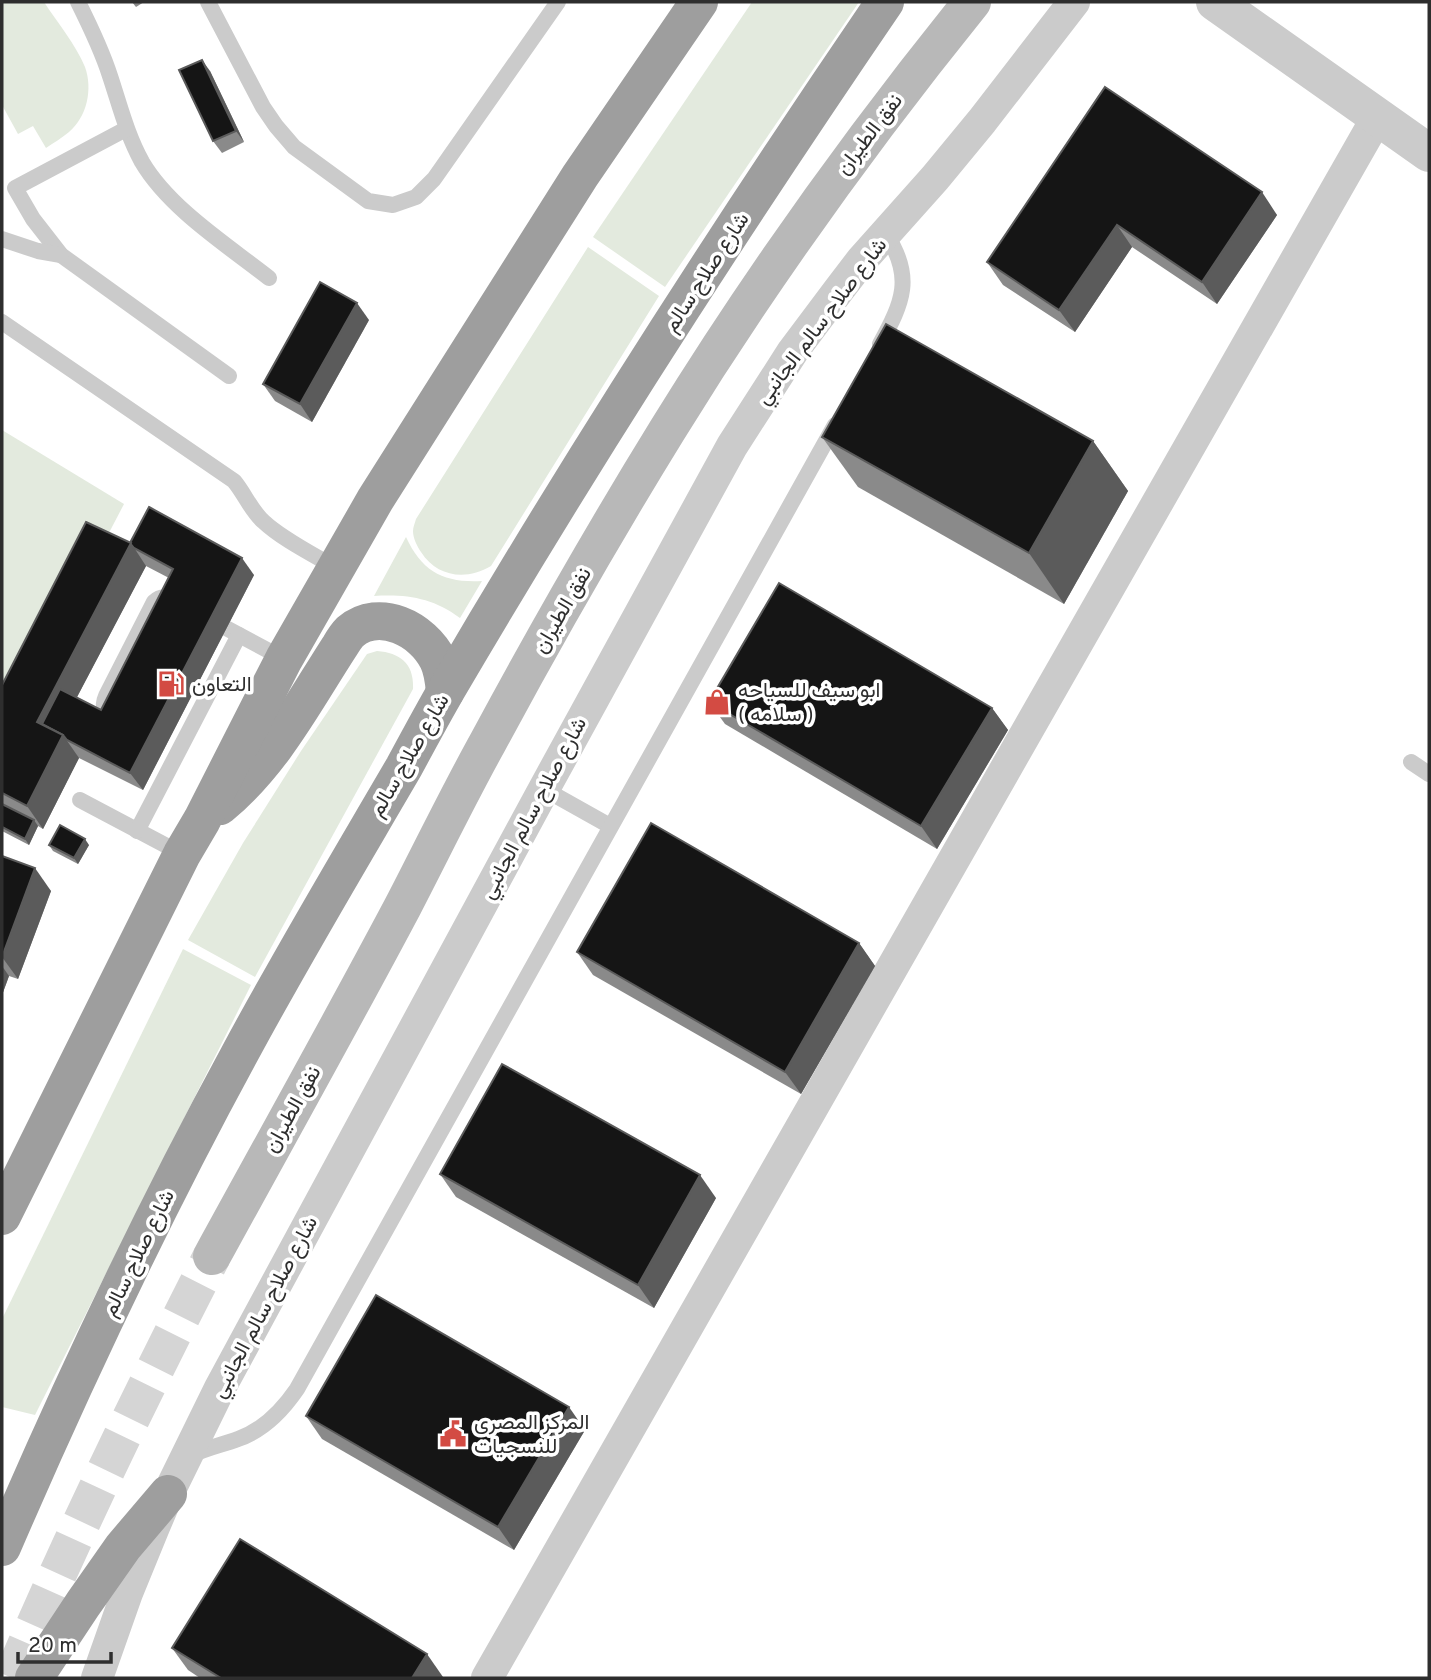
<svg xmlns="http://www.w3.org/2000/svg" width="1431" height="1680" font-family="Overpass,Vazirmatn,sans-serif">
	<rect width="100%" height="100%" fill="#fff"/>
	<g fill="#e3eade">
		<path d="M2,2H44C57,22 76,45 85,67C93,89 87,117 69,132C62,138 53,143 46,148L33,126L18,134L2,105Z"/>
		<polygon points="752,2 859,2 665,287 593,237"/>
		<path d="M588,247L659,296L491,566C466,581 437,577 421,552C417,546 413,538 413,531C413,527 415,523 416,519Z"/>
		<polygon points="2,430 124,504 2,738"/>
		<path d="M406,537C422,572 444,583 482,581L460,618C433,598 407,594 374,596Z"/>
		<path d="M377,651C401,653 414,664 413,689L255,977L188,940L243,843L301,751L367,654Z"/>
		<polygon points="183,949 251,985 35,1415 2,1407 2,1319"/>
	</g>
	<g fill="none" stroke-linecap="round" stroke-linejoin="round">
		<path stroke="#d5d5d5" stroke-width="38" stroke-dasharray="38 19" stroke-linecap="butt" d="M12,1678C73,1535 141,1395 212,1256"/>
		<g stroke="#cbcbcb" stroke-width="16">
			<path d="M78,2C90,26 102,51 110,76C120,106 127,135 142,162C169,208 227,245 269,278"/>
			<polyline points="208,2 263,107 276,126 294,147 368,201 393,205 416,197 434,179 558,2"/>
			<polyline points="126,129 15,188 33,219 61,255 229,376"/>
			<polyline points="2,239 38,251 61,255"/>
			<path d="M2,322L234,481C245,494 251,511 264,522C282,539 314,555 336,568"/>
			<path d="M880,344C903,302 914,277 886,234"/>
			<polyline points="226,628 284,659"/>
			<path d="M115,719C105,715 101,707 106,696L154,602C161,595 167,597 176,600"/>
			<polyline points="1411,762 1429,774"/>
			<polyline points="544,789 610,826"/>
			<polyline points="80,800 182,854"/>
			<polyline points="137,831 239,635"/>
			<path d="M190,1456C205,1448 222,1445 238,1439C264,1430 282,1411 297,1389L835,425"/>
		</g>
		<g stroke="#cbcbcb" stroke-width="32">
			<polyline points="97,1678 127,1593 154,1527 168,1494 220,1388 544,789 732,446 793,351 838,291 861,261 935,178 982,121 1074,2"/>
			<polyline points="487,1678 1378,116"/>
		</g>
		<polyline stroke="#cbcbcb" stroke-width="38" points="1215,2 1429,153"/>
		<path stroke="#b8b8b8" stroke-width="38" d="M212,1256C276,1139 341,1023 403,906C431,852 458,796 488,742C545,636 605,531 668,429C760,280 862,138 972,2"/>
		<g stroke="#9e9e9e" stroke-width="38">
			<path d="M220,806C273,762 303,703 340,646C343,641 346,636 350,632C379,607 423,629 438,660C443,670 444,681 445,692"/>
			<polyline points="2,1216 182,854 202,820 284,659 375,500 580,176 699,2"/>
			<path d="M2,1547C74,1380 152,1215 239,1055C291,958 348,863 404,767C418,741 432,715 447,689C584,455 732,226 885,2"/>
			<polyline points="34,1678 83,1604 123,1547 168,1494"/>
		</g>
	</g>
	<g fill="#8a8a8a" fill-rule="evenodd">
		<polygon points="132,2 144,2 136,7"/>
		<polygon points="210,71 244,142 222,153 213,141"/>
		<polygon points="1105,87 1277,215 1217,304 1132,247 1075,332 1003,285 987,262"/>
		<polygon points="369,320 312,422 275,401 263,384"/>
		<polygon points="822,437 1093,441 1128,491 1064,604 858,487"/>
		<path d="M130,543L254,575L143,790L79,758L43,829L38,826L29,845L2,831V685ZM146,566L169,578L101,710L77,697Z"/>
		<polygon points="709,702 992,708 1008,730 937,849 725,724"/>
		<polygon points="49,845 89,845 78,864 53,851"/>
		<polygon points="2,856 51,891 18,979 9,976 2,995"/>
		<polygon points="859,943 875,966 801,1094 593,975 577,952"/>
		<polygon points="440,1174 716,1198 654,1308 456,1197"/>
		<polygon points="306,1416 585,1430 514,1550 322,1439"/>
		<polygon points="172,1648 443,1677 442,1678 200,1678 188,1670"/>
	</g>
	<g fill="#5b5b5b">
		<polygon points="202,60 210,71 244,142 236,131"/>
		<polygon points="1262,192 1277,215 1217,304 1202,282"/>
		<polygon points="1117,225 1132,247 1075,332 1059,310"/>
		<polygon points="357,303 369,320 312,422 300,404"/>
		<polygon points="1093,441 1128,491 1064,604 1029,553"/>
		<polygon points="131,543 146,566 57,735 37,722"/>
		<polygon points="242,558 254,575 143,790 130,773"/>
		<polygon points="992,708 1008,730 937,849 921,826"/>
		<polygon points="63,735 79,758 43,829 27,806"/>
		<polygon points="34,820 38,826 29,845 25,839"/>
		<polygon points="85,839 89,845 78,864 74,858"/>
		<polygon points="35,868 51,891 18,979 2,957"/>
		<polygon points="859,943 875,966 801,1094 785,1072"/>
		<polygon points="2,966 9,976 2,995"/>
		<polygon points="700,1175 716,1198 654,1308 638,1285"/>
		<polygon points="569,1407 585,1430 514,1550 498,1527"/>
		<polygon points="427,1654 443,1677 442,1678 412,1678"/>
	</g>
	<g fill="#151515" stroke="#5b5b5b" stroke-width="2">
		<polygon points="202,60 236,131 213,141 179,70"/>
		<polygon points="1105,87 1262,192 1202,282 1117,225 1059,310 987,262"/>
		<polygon points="320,282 357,303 300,404 263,384"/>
		<polygon points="886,324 1093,441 1029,553 822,437"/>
		<polygon points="149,507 242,558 130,773 67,740 63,735 42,724 60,689 101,710 173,569 134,548 130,543"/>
		<polygon points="86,522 131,543 37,722 63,735 27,806 2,793 2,685"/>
		<polygon points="779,583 992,708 921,826 709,702"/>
		<polygon points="2,804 34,820 25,839 2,827"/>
		<polygon points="651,823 859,943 785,1072 577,952"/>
		<polygon points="60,825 85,839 74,858 49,845"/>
		<polygon points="2,856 35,868 2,957"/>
		<polygon points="502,1064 700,1175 638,1285 440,1174"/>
		<polygon points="376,1295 569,1407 498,1527 306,1416"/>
		<polygon points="240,1539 427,1654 412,1678 221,1678 172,1648"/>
	</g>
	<defs>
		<g id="fuel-bare" transform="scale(2.1)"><path d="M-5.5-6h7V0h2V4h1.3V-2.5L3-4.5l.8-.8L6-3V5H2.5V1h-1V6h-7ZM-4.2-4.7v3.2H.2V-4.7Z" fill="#d34b43" stroke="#fff" stroke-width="2.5" paint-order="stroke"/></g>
		<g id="shop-bare" transform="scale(2.1)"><path d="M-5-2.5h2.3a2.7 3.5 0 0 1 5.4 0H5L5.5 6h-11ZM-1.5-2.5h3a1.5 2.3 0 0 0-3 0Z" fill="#d34b43" stroke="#fff" stroke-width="2.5" paint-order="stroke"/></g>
		<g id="civic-bare" transform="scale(2.1)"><path d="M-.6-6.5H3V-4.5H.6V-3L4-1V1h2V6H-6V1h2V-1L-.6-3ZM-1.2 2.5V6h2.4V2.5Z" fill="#d34b43" stroke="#fff" stroke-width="2.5" paint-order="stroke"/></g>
	</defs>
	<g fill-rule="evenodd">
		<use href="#fuel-bare" x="171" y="684"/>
		<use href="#shop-bare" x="717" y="702"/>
		<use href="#civic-bare" x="453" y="1434"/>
	</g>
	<g text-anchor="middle" stroke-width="7" stroke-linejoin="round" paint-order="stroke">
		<g font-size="21" fill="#2e2e2e" stroke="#fff">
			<text transform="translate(869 134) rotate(-53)" y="7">نفق الطيران</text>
			<text transform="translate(706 272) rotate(-57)" y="7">شارع صلاح سالم</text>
			<text transform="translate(821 321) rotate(-53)" y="7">شارع صلاح سالم الجانبي</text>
			<text transform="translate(562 610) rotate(-60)" y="7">نفق الطيران</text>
			<text transform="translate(409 755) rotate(-60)" y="7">شارع صلاح سالم</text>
			<text transform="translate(533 808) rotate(-62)" y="7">شارع صلاح سالم الجانبي</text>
			<text transform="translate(292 1109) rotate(-61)" y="7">نفق الطيران</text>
			<text transform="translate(138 1253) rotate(-64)" y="7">شارع صلاح سالم</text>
			<text transform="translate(264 1307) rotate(-62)" y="7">شارع صلاح سالم الجانبي</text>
		</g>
		<g font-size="21" fill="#2e2e2e" stroke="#fff" text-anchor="start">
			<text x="192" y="691">التعاون</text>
			<text x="738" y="697">ابو سيف للسياحه<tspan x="738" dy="24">( سلامه )</tspan></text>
			<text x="474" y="1429">المركز المصرى<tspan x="474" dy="24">للنسجيات</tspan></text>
		</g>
	</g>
	<rect width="1431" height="1680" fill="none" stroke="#2e2e2e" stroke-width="7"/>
	<path d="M18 1652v10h93v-10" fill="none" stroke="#2e2e2e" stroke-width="3.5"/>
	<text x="28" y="1652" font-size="21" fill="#2e2e2e" stroke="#ffffff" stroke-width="5" paint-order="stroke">20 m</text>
</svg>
